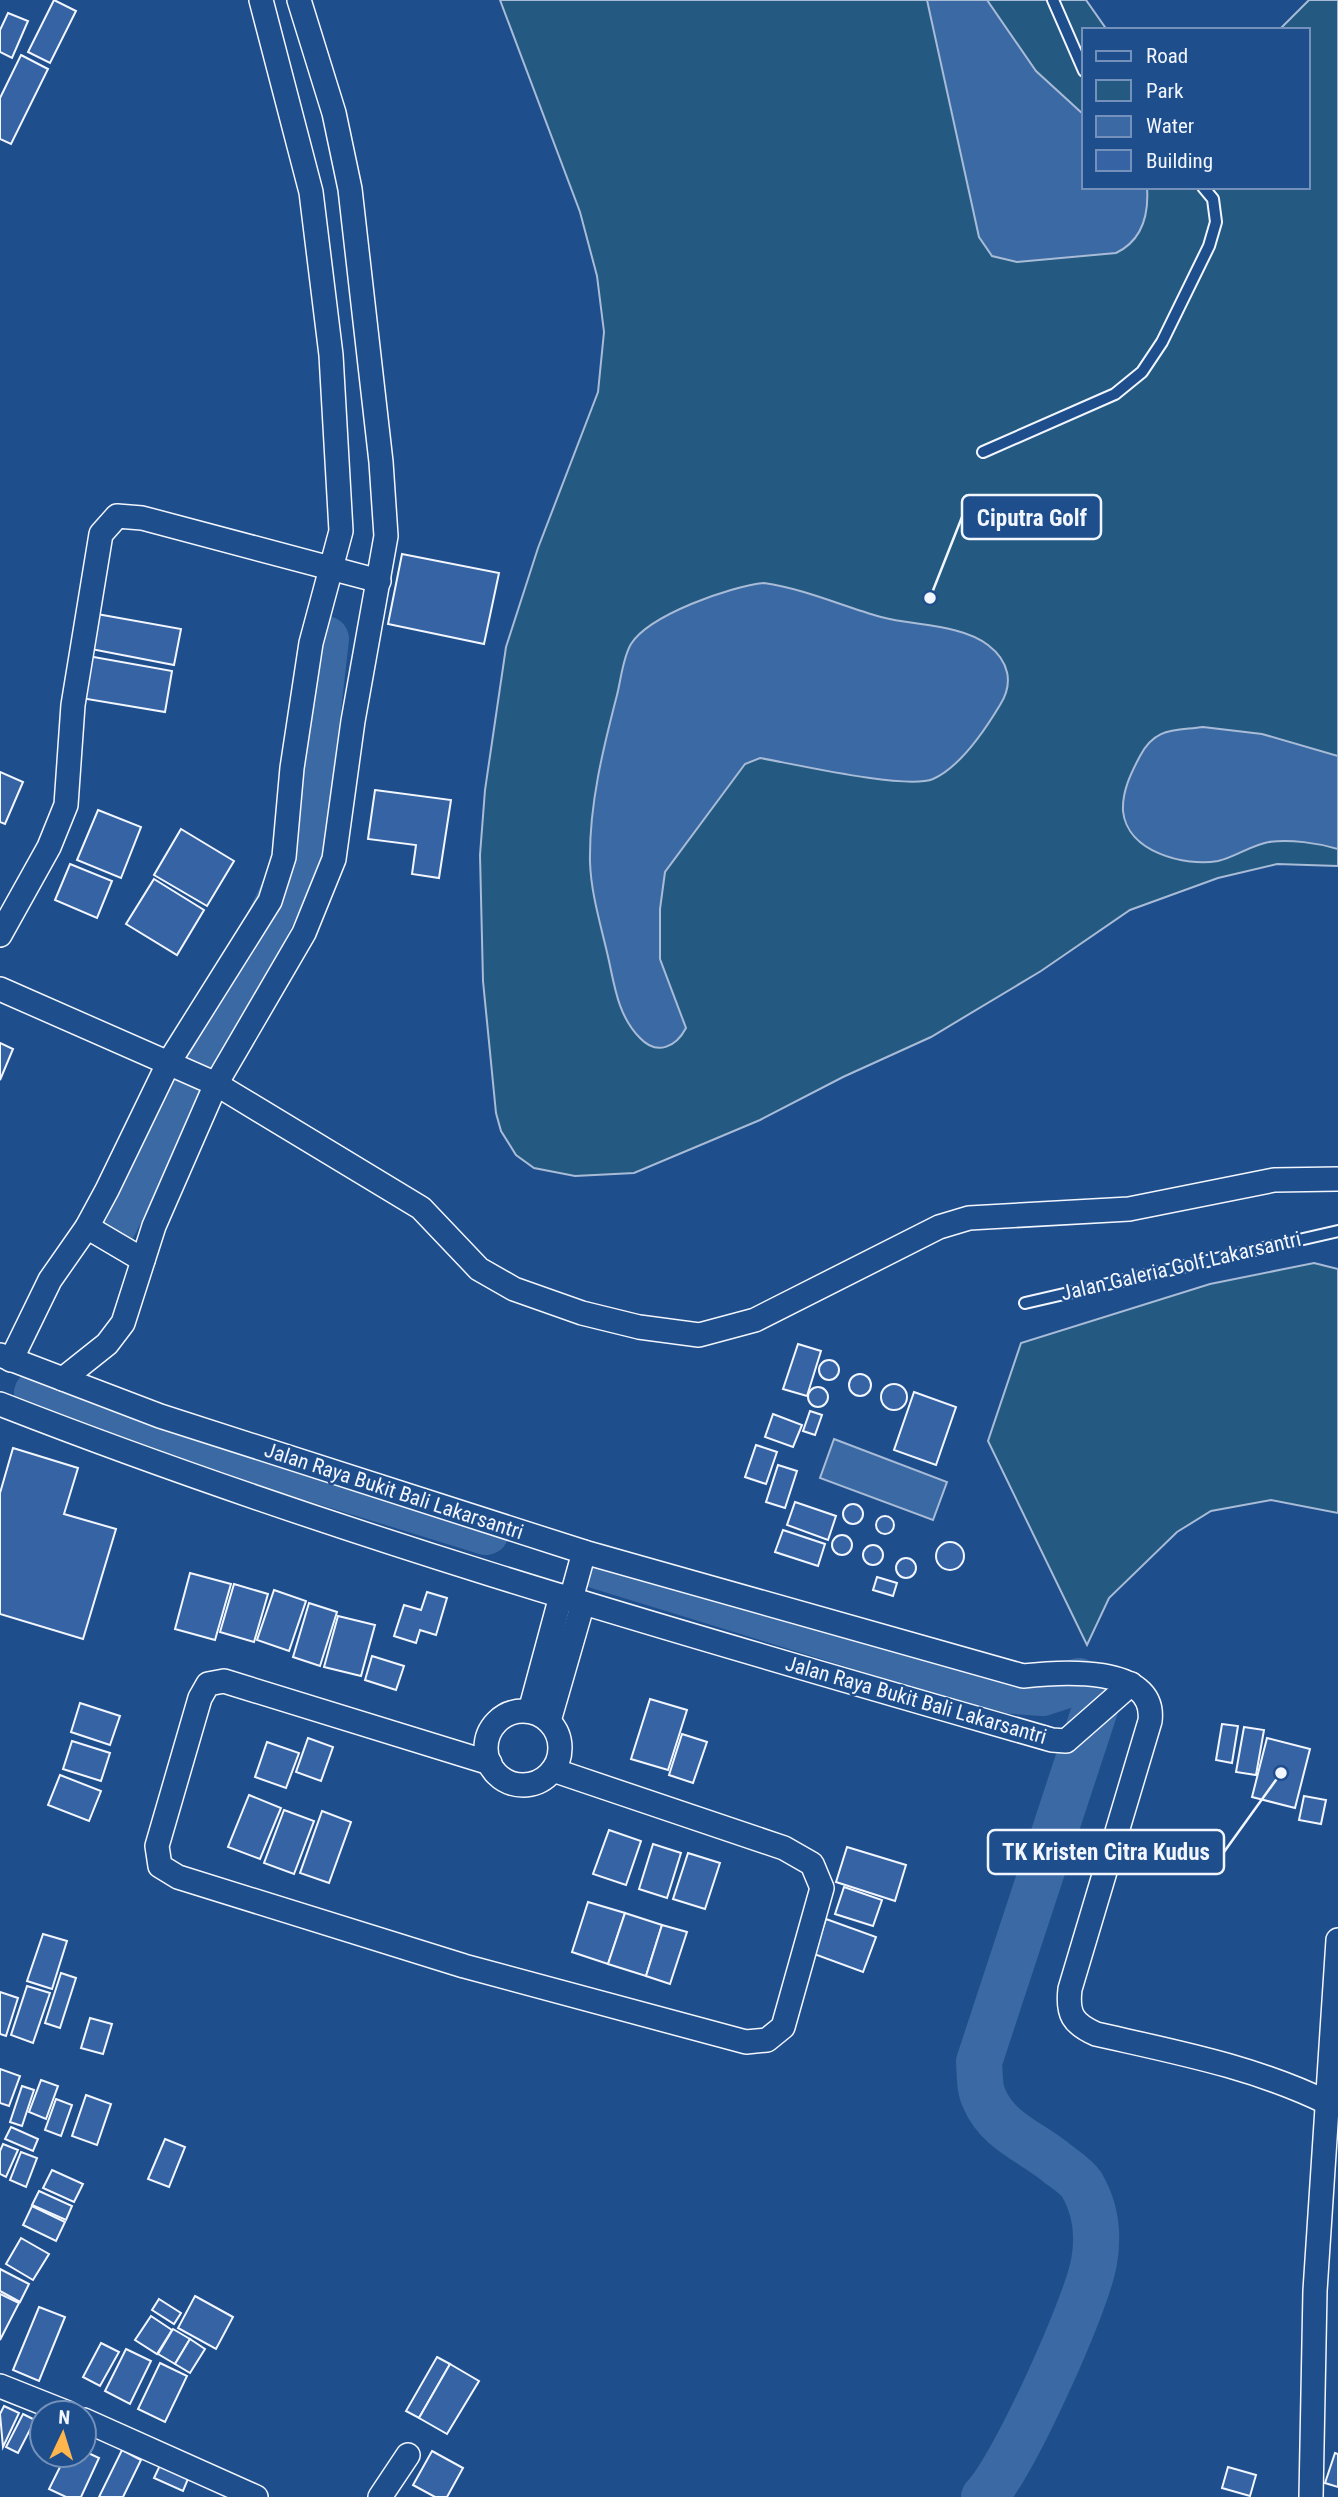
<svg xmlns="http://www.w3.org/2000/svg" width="1338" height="2497" font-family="'Roboto Condensed',sans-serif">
	<rect width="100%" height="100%" fill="#1f4e8c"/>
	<g fill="#245a82" stroke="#a8bbd7" stroke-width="2">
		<polygon points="500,0 1086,0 1107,30 1084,30 1084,187 1308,187 1308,30 1279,30 1309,0 1338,0 1338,866 1277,864 1218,878 1130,910 1041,971 931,1037 843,1077 760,1120 634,1173 575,1176 534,1168 516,1155 501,1131 496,1113 483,981 480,855 485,790 506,647 538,548 598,392 604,332 597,276 580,212"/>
		<polygon points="1314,1263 1338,1269 1338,1513 1271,1500 1211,1511 1177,1532 1109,1598 1087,1645 988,1441 1021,1343 1210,1284"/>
	</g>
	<g fill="#3b69a3" stroke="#a8bbd7" stroke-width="2">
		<path d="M927,0H987L1036,71L1084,115V187H1147C1149,215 1143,240 1116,253L1017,262L992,256L979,237Z"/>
		<path d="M764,583C805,589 842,606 881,617C914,626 961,624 988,645C1009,661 1014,683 1000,705C985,730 960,767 933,779C906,790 794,764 760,758L745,764L665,872L660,909V959L686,1028C676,1047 657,1056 640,1038C619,1017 615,989 609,961C602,929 591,895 590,862C589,805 603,749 617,695C621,679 623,657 631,644C649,615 731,586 764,583Z"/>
		<path d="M1203,727L1262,734L1338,756V849C1318,843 1290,839 1269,842C1251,845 1236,857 1218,861C1185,867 1127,852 1123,811C1122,791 1131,773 1140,756C1155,727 1174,731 1203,727Z"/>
		<polygon points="834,1439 947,1482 933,1520 820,1478"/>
	</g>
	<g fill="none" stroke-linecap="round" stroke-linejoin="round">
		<g stroke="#3b69a3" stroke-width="46">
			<polyline points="207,1047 295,868 304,831 326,639"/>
			<polyline points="114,1225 178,1101"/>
			<polyline points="37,1393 486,1532"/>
			<polyline points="598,1566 1000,1690 1043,1693 1079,1681"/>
			<path d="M984,2497C1013,2468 1087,2304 1094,2262C1099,2234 1096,2209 1082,2185C1077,2177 1066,2170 1058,2164C1032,2142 998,2132 984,2098C979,2088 980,2073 979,2062L1096,1706"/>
		</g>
	</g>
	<g fill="#3563a3" stroke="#f2f6ff" stroke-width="2">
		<polygon points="54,0 76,11 50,63 28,52"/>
		<polygon points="8,13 28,21 12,58 0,52 0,30"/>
		<polygon points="21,55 48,69 11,144 0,139 0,98"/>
		<polygon points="402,554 499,573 484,644 388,624"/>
		<polygon points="97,614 181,629 174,665 91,649"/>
		<polygon points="88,656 172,671 165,712 81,698"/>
		<polygon points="0,772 23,782 5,824 0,822"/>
		<polygon points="375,790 451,800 439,878 412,874 416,845 368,839"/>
		<polygon points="98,810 141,827 121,878 77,860"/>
		<polygon points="181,829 234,861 207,906 154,875"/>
		<polygon points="70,864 112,881 97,918 55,900"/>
		<polygon points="154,879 204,910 177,955 126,924"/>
		<polygon points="0,1043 13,1049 0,1080"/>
		<polygon points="798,1344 821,1351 807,1396 783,1389"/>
		<circle cx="829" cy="1370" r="10"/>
		<circle cx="860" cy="1385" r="11"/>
		<circle cx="894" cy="1397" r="13"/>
		<circle cx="818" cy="1397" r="10"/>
		<polygon points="914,1392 956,1407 936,1465 894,1450"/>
		<polygon points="810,1411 822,1415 815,1435 803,1431"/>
		<polygon points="773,1414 802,1425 793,1447 765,1437"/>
		<polygon points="756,1445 777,1452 766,1484 745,1477"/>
		<polygon points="13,1448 78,1468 64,1514 116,1529 83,1639 0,1614 0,1493"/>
		<polygon points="778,1465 797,1471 785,1508 766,1502"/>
		<polygon points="795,1502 836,1516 828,1540 787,1525"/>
		<circle cx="853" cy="1514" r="10"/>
		<circle cx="885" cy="1525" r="9"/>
		<polygon points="783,1530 825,1544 818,1566 775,1552"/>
		<circle cx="842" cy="1545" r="10"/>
		<circle cx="950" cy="1556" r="14"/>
		<circle cx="873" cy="1555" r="10"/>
		<circle cx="906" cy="1568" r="10"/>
		<polygon points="190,1573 231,1584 215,1640 175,1629"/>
		<polygon points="877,1577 897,1583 893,1596 873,1590"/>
		<polygon points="234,1584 268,1594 254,1642 220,1632"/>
		<polygon points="274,1590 306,1601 289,1651 257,1640"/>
		<polygon points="427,1592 447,1598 436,1635 420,1630 416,1643 394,1636 404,1605 421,1610"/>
		<polygon points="309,1603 337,1612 320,1666 293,1657"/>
		<polygon points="338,1616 375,1625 361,1676 324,1667"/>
		<polygon points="372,1656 404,1666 396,1690 365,1680"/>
		<polygon points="650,1699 687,1710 668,1770 631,1759"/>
		<polygon points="80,1703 120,1716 110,1745 71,1732"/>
		<polygon points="1222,1724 1238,1726 1232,1763 1216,1760"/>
		<polygon points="1244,1727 1264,1730 1256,1775 1236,1772"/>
		<polygon points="682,1734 707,1742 693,1783 669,1775"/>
		<polygon points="308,1738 333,1747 321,1781 296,1772"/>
		<polygon points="1267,1738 1310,1749 1295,1808 1252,1797"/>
		<polygon points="72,1741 110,1753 101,1781 63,1769"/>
		<polygon points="267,1742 299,1753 286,1788 255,1777"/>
		<polygon points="60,1775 101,1791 89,1821 48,1805"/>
		<polygon points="249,1795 281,1808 260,1859 228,1847"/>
		<polygon points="1304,1796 1326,1800 1321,1824 1299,1820"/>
		<polygon points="284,1810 314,1821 294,1874 264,1863"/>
		<polygon points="322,1811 351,1822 329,1883 300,1873"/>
		<polygon points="609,1830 641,1841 626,1885 593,1874"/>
		<polygon points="653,1844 681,1853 667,1898 639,1889"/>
		<polygon points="847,1847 906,1865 895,1901 836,1882"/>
		<polygon points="688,1853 720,1863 705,1909 673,1899"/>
		<polygon points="844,1887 882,1900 873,1926 835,1914"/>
		<polygon points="588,1902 625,1913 608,1964 572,1952"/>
		<polygon points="625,1913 662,1925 646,1976 608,1964"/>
		<polygon points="826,1919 876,1937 863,1972 814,1954"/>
		<polygon points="662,1925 687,1932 670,1984 646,1976"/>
		<polygon points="43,1934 67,1941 52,1989 27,1981"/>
		<polygon points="61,1973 76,1978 60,2028 45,2023"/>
		<polygon points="27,1986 50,1993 33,2043 11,2035"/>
		<polygon points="0,1992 18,1998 6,2036 0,2034"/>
		<polygon points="90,2018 112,2024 103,2054 81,2048"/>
		<polygon points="0,2069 20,2076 9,2106 0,2103"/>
		<polygon points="41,2080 58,2086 46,2119 29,2112"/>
		<polygon points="22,2086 34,2090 22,2126 10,2122"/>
		<polygon points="86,2095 111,2104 97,2145 72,2136"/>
		<polygon points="56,2099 72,2105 61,2136 45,2130"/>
		<polygon points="11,2127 38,2139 33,2151 5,2139"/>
		<polygon points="165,2139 185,2147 169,2187 148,2179"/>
		<polygon points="3,2144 18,2150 6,2177 0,2174 0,2151"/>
		<polygon points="21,2152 37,2158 26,2187 10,2180"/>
		<polygon points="52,2170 83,2184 74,2202 43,2188"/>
		<polygon points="39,2191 72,2206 66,2220 32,2205"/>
		<polygon points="32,2206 65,2222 56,2241 23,2225"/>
		<polygon points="21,2238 49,2254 33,2280 6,2264"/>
		<polygon points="0,2269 29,2284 20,2302 0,2291"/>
		<polygon points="0,2294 19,2303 0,2340"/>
		<polygon points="195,2296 233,2317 216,2349 178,2328"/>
		<polygon points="159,2299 181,2313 174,2324 152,2310"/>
		<polygon points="39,2307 65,2317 39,2381 13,2370"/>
		<polygon points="151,2316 172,2330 157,2354 135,2340"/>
		<polygon points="173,2329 190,2339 175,2364 158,2354"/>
		<polygon points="190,2339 205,2349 190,2373 175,2364"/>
		<polygon points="101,2343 119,2352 100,2386 83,2377"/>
		<polygon points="126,2349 151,2361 130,2404 105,2391"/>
		<polygon points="437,2357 450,2364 419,2418 406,2411"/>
		<polygon points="160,2363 187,2376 165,2422 138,2409"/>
		<polygon points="450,2364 479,2381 447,2434 419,2418"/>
		<polygon points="4,2406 19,2413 3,2447 0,2414"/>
		<polygon points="23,2414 35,2420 18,2453 6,2447"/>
		<polygon points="122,2450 141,2460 123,2497 99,2497"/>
		<polygon points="84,2451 99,2458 81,2497 66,2497 49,2489 66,2455 84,2455"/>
		<polygon points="432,2451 463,2468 447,2497 435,2497 413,2485"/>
		<polygon points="1335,2453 1338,2454 1338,2487 1325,2483"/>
		<polygon points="162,2461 190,2474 183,2491 154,2478"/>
		<polygon points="1228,2467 1256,2475 1250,2496 1222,2488"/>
	</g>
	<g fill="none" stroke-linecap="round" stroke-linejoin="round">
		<g stroke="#f2f6ff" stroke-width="14">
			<g id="service">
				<polyline points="1053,0 1084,71"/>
				<polyline points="983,452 1115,394 1142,372 1162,342 1209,246 1216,222 1213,199 1203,187"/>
				<polyline points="1025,1303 1338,1231"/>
			</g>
		</g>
		<g stroke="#f2f6ff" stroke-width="26">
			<g id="minor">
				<polyline points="0,935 49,847 66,805 73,705 101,534 117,516 142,518 379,581"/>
				<polyline points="0,989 216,1084 421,1208 479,1269 514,1289 582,1313 639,1327 699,1335 755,1320 939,1227 969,1218 1129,1209 1274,1180 1338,1179"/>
				<polyline points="87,1227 143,1260"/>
				<path d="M0,1355L160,1416L584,1552L1023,1676C1058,1672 1157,1664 1150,1721L1070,1989C1067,2014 1073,2024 1096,2034C1175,2052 1255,2067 1328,2103"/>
				<polyline points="11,1360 50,1280 87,1227 107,1190 169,1062 270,901 284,857 292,768 311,643 341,531 331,355 311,192 261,0"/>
				<polyline points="63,1379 107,1344 123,1323 154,1226 216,1084 304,933 334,859 353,721 386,536 381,462 350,189 334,113 299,0"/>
				<path d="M0,1404C343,1538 698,1638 1052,1740L1066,1741L1131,1684"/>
				<polyline points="571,1599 584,1552"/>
				<polyline points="530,1711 561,1596"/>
				<circle cx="523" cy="1748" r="37"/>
				<polyline points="549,1721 583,1603"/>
				<polyline points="490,1763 224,1681 208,1684 200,1698 157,1846 160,1866 178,1877 464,1966 746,2042 767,2040 783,2027 822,1888 812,1864 784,1848 553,1770"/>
				<polyline points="0,2386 68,2413"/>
				<polyline points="84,2420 256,2497"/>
				<polyline points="380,2497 408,2455"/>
				<polyline points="1311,2497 1315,2291 1338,1940"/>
			</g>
		</g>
		<use href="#service" stroke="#1f4e8c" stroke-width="10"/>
		<use href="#minor" stroke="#1f4e8c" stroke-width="23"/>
	</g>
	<g text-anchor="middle" stroke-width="5" stroke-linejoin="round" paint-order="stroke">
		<g font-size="21" fill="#f2f6ff" stroke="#1f4e8c">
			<text transform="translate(1181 1266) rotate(-13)" y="7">Jalan Galeria Golf Lakarsantri</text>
			<text transform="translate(394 1491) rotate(18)" y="7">Jalan Raya Bukit Bali Lakarsantri</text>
			<text transform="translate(916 1700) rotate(16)" y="7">Jalan Raya Bukit Bali Lakarsantri</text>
		</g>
	</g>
	<path fill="none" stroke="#f2f6ff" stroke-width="2.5" d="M930 598L962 517M1281 1773L1224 1852"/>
	<g fill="#f2f6ff" stroke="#1f4e8c" stroke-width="2.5">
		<circle cx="930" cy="598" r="7"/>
		<circle cx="1281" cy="1773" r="7"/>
	</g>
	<g fill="#1f4e8c" stroke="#f2f6ff" stroke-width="2.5">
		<rect x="962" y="495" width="139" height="44" rx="7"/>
		<rect x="988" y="1830" width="236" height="44" rx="7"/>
	</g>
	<g font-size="23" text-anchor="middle" font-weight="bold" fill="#f2f6ff">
		<text x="1032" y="526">Ciputra Golf</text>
		<text x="1106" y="1860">TK Kristen Citra Kudus</text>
	</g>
	<rect x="1082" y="28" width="228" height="161" fill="#1f4e8c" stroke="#7391ba" stroke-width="2"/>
	<rect x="1096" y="51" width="35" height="10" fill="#1f4e8c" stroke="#7391ba" stroke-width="2"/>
	<text x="1146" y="63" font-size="21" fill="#f2f6ff">Road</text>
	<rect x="1096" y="80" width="35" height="21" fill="#245a82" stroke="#7391ba" stroke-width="2"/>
	<text x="1146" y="98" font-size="21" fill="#f2f6ff">Park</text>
	<rect x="1096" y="116" width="35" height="21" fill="#3b69a3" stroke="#7391ba" stroke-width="2"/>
	<text x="1146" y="133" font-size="21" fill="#f2f6ff">Water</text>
	<rect x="1096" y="150" width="35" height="21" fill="#3563a3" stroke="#7391ba" stroke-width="2"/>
	<text x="1146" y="168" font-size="21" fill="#f2f6ff">Building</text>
	<g transform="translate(63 2434) rotate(4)"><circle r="33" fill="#1f4e8c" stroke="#7391ba" stroke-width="2"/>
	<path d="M0-5L12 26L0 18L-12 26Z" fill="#ffb74d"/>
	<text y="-10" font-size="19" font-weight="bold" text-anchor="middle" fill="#f2f6ff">N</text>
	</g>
</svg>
